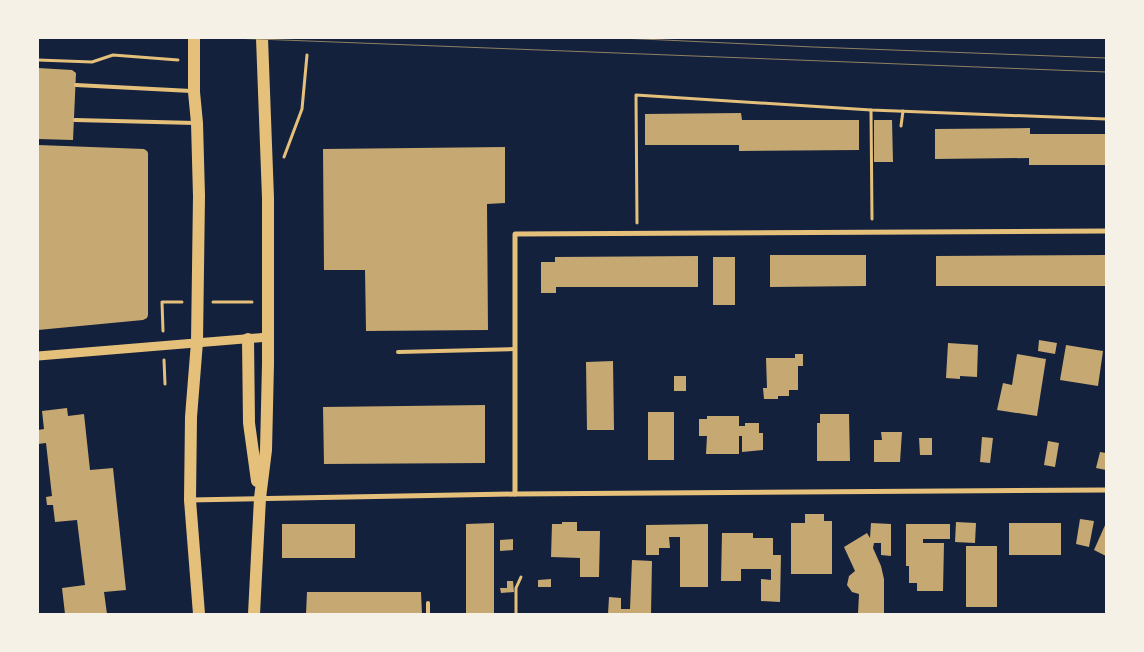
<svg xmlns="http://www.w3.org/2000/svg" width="1144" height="652" font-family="Helvetica,sans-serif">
	<rect width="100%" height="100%" fill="#14213d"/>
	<g fill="#c6a872">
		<polygon points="38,68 72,70 76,73 73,140 38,139"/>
		<polygon points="741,113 742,120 859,120 859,150 739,151 739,145 645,145 645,114"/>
		<polygon points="874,120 892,120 893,162 874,162"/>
		<polygon points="1030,128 1030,134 1106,134 1106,165 1029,165 1029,158 935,159 935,129"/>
		<polygon points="38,145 144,149 147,151 148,153 148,315 147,318 143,320 38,330"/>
		<polygon points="505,147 505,203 487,204 488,330 366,331 365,270 324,270 323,149"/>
		<polygon points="770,255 866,255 866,286 770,287"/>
		<polygon points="1106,255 1106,286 936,286 936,256"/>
		<polygon points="698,256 698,287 556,287 556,293 541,293 541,262 555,262 555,257"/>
		<rect x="713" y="257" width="22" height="48"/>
		<polygon points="1039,340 1057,343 1055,354 1038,351"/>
		<polygon points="948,343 978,345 977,377 960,376 960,379 946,378"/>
		<polygon points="1066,345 1103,351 1098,386 1060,380"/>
		<polygon points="795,354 803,354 803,366 798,366 798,390 789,390 789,396 778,396 778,399 764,399 763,388 767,388 766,358 795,358"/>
		<polygon points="1017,354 1046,359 1037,416 997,410 1003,383 1012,385"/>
		<polygon points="613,361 614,430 587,430 586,362"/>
		<rect x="674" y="376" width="12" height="15"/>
		<polygon points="485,405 485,463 324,464 323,407"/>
		<polygon points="67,408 68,416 84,414 90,470 113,468 126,590 104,592 107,614 65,614 62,588 85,585 77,520 55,522 53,505 47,505 46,497 52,496 46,443 38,444 38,430 44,429 42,411"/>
		<rect x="648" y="412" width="26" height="48"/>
		<polygon points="820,414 849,414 850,461 817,461 817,423 820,423"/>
		<polygon points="707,416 739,416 739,426 745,426 745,423 759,423 759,433 763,433 763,450 742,452 742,436 739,436 739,454 706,454 707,436 699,436 699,419 707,419"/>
		<polygon points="881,432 902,432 900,462 874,462 874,440 882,440"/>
		<polygon points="982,437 993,438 990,463 980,462"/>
		<polygon points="919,438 932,438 932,455 920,455"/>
		<polygon points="1048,441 1059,443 1055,467 1044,465"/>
		<polygon points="1100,452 1106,453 1106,470 1096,468"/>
		<polygon points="805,514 824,514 824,521 832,521 832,574 791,574 791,523 805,523"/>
		<polygon points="1080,519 1094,521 1089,547 1076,544"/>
		<polygon points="562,522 577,522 577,531 600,531 599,577 580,577 580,558 551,557 552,524 562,524"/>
		<polygon points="956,522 976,523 975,543 955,542"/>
		<polygon points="494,523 494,614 466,614 466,524"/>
		<polygon points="871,523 891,524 891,556 881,555 881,543 874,543 873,548 881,566 884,579 884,614 858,614 859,594 852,592 847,585 849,576 855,571 844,547 867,533 870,538"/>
		<rect x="1009" y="523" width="52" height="32"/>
		<polygon points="1106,523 1106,556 1094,550"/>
		<rect x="282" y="524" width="73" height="34"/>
		<polygon points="708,524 708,587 680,587 680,537 669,537 670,548 659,548 659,555 646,555 646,525"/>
		<polygon points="906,524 950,524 950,539 923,539 923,543 944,543 943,591 917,591 917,583 909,583 909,566 906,566"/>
		<polygon points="722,533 753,533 753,538 773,538 773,555 781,555 780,602 761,601 761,579 771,580 771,569 741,569 741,581 721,581"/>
		<polygon points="513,539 513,550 500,551 500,540"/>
		<rect x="966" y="546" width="31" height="61"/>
		<polygon points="632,560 652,561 651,614 608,614 609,597 621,598 621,609 630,609"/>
		<polygon points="551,579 551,587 538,587 538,580"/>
		<polygon points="507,581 513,581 514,592 501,593 500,588 507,588"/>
		<polygon points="307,592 421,592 422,614 306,614"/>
	</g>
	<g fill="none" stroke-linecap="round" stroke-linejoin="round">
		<g stroke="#e5c07b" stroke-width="3">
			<polyline points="38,60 92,62 113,55 178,60"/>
			<polyline points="871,110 872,219"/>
			<polyline points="901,126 903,111"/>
			<polyline points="284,157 302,109 307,55"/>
			<polyline points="637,223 636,95 871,110 1106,119"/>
			<polyline points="213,302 252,302"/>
			<polyline points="163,331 162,302 182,302"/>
			<polyline points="164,360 165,384"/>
			<polyline points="516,614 516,588 521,577"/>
		</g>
		<g stroke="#e5c07b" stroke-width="4">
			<polyline points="76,85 191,91"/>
			<polyline points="75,120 195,123"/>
			<polyline points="398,352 515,349"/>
			<polyline points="428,603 428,614"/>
		</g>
		<g stroke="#e5c07b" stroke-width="5">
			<polyline points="515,494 515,234 1106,231"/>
			<polyline points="190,500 515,494 1106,490"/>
		</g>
		<polyline stroke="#e5c07b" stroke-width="9" points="38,356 268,337"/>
		<g stroke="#e5c07b" stroke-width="12">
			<polyline points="194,38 194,92 197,123 199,196 197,342 191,417 190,500 199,614"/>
			<polyline points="248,339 249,423 257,481"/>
			<polyline points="254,614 260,498 266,450 268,364 268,198 262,38"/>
		</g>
		<g stroke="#918062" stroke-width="1">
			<polyline points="231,38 1106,72"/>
			<polyline points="621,38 813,47 1106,58"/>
		</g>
	</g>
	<rect width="1144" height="652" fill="none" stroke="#f6f1e7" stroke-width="78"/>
</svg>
